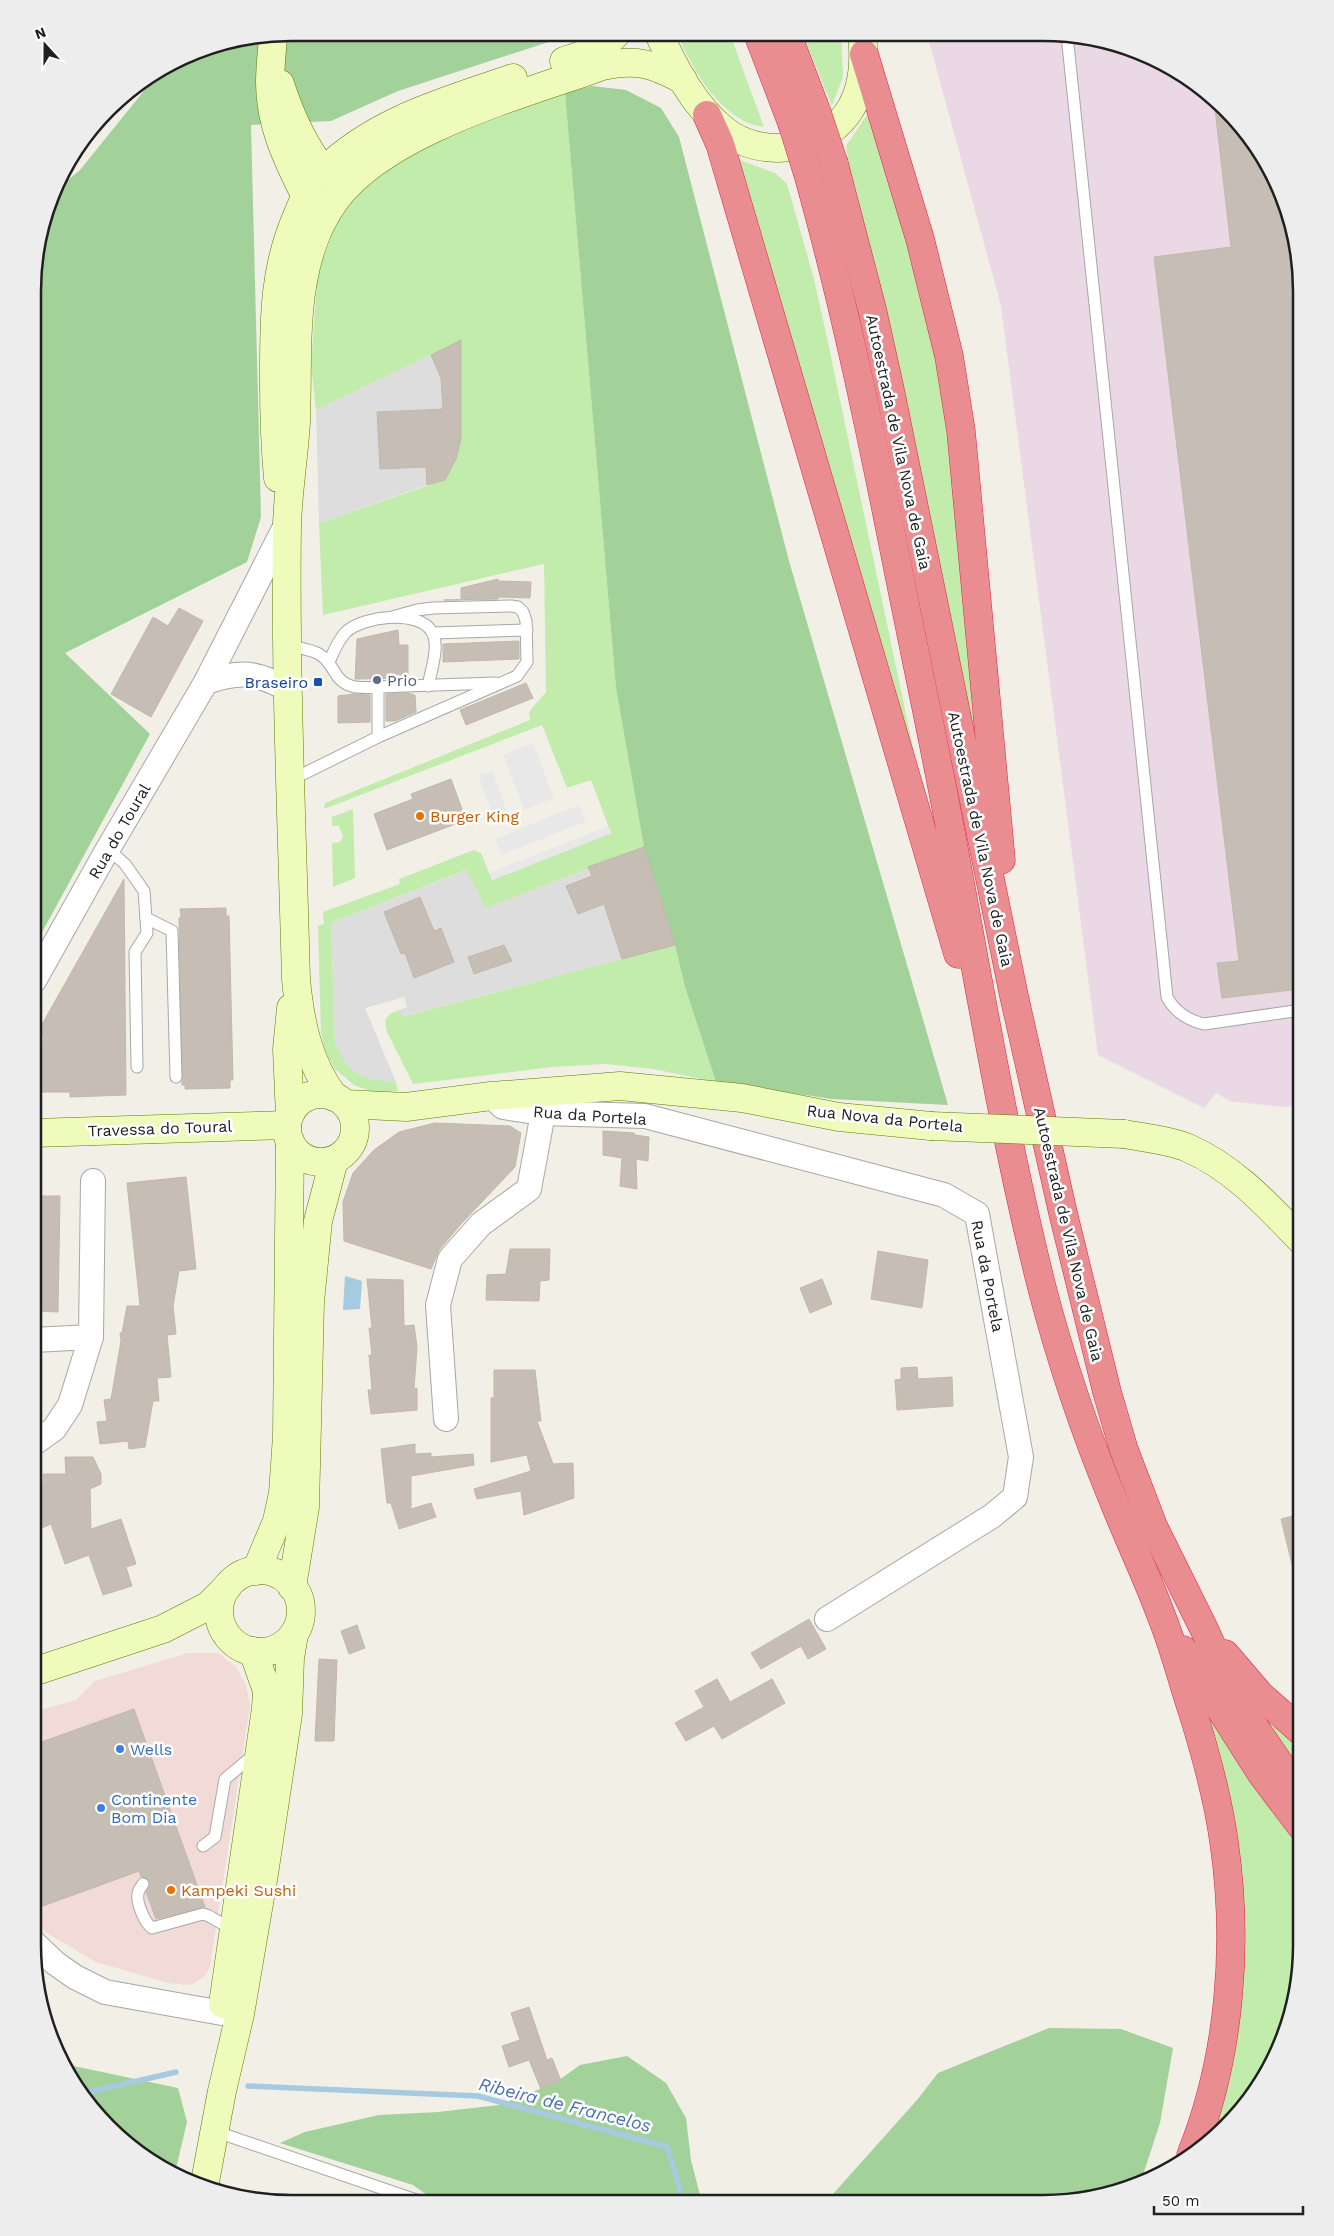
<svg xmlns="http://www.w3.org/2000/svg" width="1334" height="2236" font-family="'Work Sans',sans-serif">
	<rect width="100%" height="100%" fill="#f1efe6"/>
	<g fill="#dedddd">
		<polygon points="461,340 461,439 456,459 445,480 427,485 319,523 316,410"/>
		<polygon points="644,847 675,945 401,1017 399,1010 407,1007 404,997 365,1008 396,1082 372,1081 358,1076 342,1060 335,1043 331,923 467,870 486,908"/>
	</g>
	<polygon fill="#f2dbd6" points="188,1653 218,1653 236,1667 246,1685 250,1706 210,1966 206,1975 191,1985 168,1983 96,1962 40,1929 33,1921 33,1712 76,1700 95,1681"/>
	<polygon fill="#ead8e4" points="927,34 1077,35 1142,52 1200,86 1248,134 1282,193 1301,292 1301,1105 1282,1107 1230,1101 1216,1093 1204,1108 1098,1055 1001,306"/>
	<g fill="#c2ecac">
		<path d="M677,34H730L764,127C757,125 748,124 742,120C710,101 692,66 677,34Z"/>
		<polygon points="803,34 841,34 843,77 832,106"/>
		<path d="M565,93L616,688L644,847L486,908L466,870L331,923L335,1043C349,1076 362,1080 396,1082L398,1091L373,1092L354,1085L335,1069L326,1053L321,1033L318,926L324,924L323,912L400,884L399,879L474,850L481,853L492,880L611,833L591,780L567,788L542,725L324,809L325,803L530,720L529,712L546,692L544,564L323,615L319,523L444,480L456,459L461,439V340L316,410L311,364L318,271L338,219L376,174L435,141Z"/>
		<polygon points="867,115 871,115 921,282 945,414 990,813 919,468 844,160 848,157 846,146"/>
		<polygon points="729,156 775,173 787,184 814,279 827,338 928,819"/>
		<polygon points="353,809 355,878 333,887 332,843 340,842 343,837 339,826 332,826 332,817"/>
		<polygon points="675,945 685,987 716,1082 653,1069 606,1064 552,1067 413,1084 387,1032 385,1020 390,1014 399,1010 402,1017"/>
		<polygon points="1202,1703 1301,1847 1301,1962 1282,2043 1248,2102 1204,2146 1229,2047"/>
		<polygon points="1260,1710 1301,1743 1301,1774"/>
	</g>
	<g fill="#a3d19a">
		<polygon points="292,33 576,33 398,91 331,121 251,125 261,517 247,562 65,653 150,734 34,947 35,258 55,191 80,170 147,87 152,77 193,52"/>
		<polygon points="592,86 626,90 661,108 679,137 789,561 948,1105 832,1099 716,1082 685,987 675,945 644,847 616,688 565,93"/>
		<polygon points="1049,2028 1121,2029 1173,2048 1160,2123 1140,2184 1043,2203 825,2203 917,2100 938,2073"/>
		<polygon points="627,2056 666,2083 686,2118 691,2160 702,2203 437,2202 413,2185 280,2143 305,2132 379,2115 438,2112 499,2105 555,2083 580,2065"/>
		<polygon points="64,2064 178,2088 187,2122 175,2173 134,2150 86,2102"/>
	</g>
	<g fill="#e8e8e8">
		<polygon points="533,743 554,798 524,810 503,755"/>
		<polygon points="492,770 507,812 494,817 478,775"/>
		<polygon points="579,805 585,822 501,855 495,839"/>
		<polygon points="608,826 612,833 492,880 489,873"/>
	</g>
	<polygon fill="#a6cadf" points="345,1276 362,1281 360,1309 343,1310"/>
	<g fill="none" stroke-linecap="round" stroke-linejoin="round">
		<g stroke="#a6cadf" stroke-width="5.5">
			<polyline points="248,2086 478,2096 667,2147 684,2202"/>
			<polyline points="81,2094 176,2072"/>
		</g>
	</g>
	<g fill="#c6beb5" stroke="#c3b8a8">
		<polygon points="1214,100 1248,134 1282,193 1302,292 1301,989 1222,998 1217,963 1239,961 1154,257 1231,247"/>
		<polygon points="461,340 461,439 456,459 445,480 427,485 426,467 380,469 377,412 443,409 441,378 431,355"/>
		<polygon points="498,579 498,581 531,582 530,598 498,597 498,599 444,600 461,600 461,588"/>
		<polygon points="179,608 203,621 151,717 111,694 153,617 168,626"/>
		<polygon points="398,630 399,645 408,645 408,678 355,679 357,639"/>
		<polygon points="519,641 519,659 443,662 443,644"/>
		<polygon points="526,683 533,698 466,725 460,710"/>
		<polygon points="408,693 415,695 416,712 395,721 386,721 386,694"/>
		<polygon points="354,694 370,695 370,722 338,723 338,696"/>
		<polygon points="451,779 466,820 387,850 374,814 413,799 411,794"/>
		<polygon points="644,847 675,945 622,959 604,904 578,914 566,886 592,876 588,867"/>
		<polygon points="124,879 126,1095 70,1097 70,1092 40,1092 34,1090 34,1058 44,1039 36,1035"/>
		<polygon points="420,897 434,931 441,928 454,962 414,978 405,953 401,954 384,912"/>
		<polygon points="226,908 226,916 229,916 233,1080 230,1080 230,1088 185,1089 185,1085 182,1085 179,918 181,917 180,909"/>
		<polygon points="504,945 512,961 474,974 468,957"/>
		<polygon points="435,1123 510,1126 521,1133 515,1167 460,1225 439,1250 431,1269 344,1241 343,1202 353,1173 374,1150 399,1132"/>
		<polygon points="603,1131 634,1133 635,1135 649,1137 648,1161 636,1159 637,1189 620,1186 622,1158 603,1155"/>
		<polygon points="186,1177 196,1269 179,1271 173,1306 176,1334 167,1335 171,1377 157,1378 159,1401 153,1401 145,1447 129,1449 128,1441 100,1444 97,1422 107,1421 104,1400 111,1399 121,1341 120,1333 122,1333 127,1306 140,1306 127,1183"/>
		<polygon points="33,1196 60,1196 58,1312 33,1311"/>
		<polygon points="510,1249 550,1249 549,1280 540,1281 539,1301 486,1300 487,1275 506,1274"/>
		<polygon points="878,1251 928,1260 922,1308 871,1299"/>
		<polygon points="367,1279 403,1280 404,1326 414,1325 417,1347 414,1389 417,1388 417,1410 371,1414 368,1390 372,1390 369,1355 372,1355 369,1328 372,1328"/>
		<polygon points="822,1279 832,1304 810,1313 800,1288"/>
		<polygon points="917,1367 918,1379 952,1377 953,1406 897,1410 895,1380 901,1379 901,1368"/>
		<polygon points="494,1370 535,1370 541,1421 537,1421 553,1464 573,1463 574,1498 524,1515 521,1491 477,1499 474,1489 531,1471 527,1455 491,1462 491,1398 494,1398"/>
		<polygon points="415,1444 415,1454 431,1453 431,1457 473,1454 474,1465 411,1476 411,1509 431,1503 436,1517 399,1529 391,1503 387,1503 381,1449"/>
		<polygon points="65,1457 93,1457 101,1474 101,1484 90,1489 91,1529 121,1519 136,1564 126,1567 132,1586 103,1595 89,1555 65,1564 51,1524 33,1532 33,1485 43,1484 43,1474 66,1474"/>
		<polygon points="1301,1514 1301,1576 1295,1577 1281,1519"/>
		<polygon points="809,1619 826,1649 808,1659 801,1646 761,1669 751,1653"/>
		<polygon points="357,1625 365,1648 349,1654 341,1631"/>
		<polygon points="319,1659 337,1660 334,1741 315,1741"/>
		<polygon points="717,1679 730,1702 772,1679 785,1703 722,1739 714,1726 686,1741 675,1723 704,1707 695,1691"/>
		<polygon points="134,1709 205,1907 156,1919 146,1892 150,1885 150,1881 147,1878 141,1877 139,1871 43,1906 33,1895 33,1745"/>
		<polygon points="529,2007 547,2060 552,2058 561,2081 541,2089 529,2060 509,2067 502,2046 520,2040 511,2013"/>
	</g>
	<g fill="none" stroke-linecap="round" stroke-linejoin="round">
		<g stroke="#a7a7a7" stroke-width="13">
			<g id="lane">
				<path d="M1067,35L1167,997C1175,1012 1187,1020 1204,1024L1301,1010"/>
				<polyline points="433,633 527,630"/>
				<path d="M288,645C298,648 310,649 319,654C326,658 330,664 334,671C344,690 360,688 378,687V737L291,780"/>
				<path d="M329,662C334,651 338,640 346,632C363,616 419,609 432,632C440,646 431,670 428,686"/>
				<polyline points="378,687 495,683"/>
				<polyline points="378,737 517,676 527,662 526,621 523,612 518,607 511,606 433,608 417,610 392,617"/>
				<polyline points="108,849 125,864 144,891 147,933 135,952 137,1067"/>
				<polyline points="146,918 172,931 176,1077"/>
				<polyline points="203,1846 215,1837 225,1779 255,1754"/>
				<path d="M143,1884C141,1887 138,1890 138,1894C136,1903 145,1923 152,1928L203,1914L209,1916L233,1930"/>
				<polyline points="214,2131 422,2202"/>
			</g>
		</g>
		<g stroke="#a7a7a7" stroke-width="26">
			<g id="street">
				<path d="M206,682C241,670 257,672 289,690"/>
				<polyline points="34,981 105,854 206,682 287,523"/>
				<polyline points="491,1096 503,1107 543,1113 645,1116 944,1195 977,1214 1021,1457 1015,1497 992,1516 827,1619"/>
				<polyline points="33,1340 91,1337"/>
				<polyline points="446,1419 438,1305 450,1259 481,1224 529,1189 543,1113"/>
				<polyline points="33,1444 54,1429 70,1405 91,1337 93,1181"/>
				<polyline points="33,1942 55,1963 75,1977 105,1992 222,2013"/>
			</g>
		</g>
		<g stroke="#5e7c02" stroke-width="29">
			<g id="secondary">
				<path d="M659,34C675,69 694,106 724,130C760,159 819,152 847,114C863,92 865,61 862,34"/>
				<path d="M273,36C272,52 270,67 270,83C270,124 287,159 305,195"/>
				<path d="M564,61C582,55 603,49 617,33"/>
				<path d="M280,84C290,115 303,145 324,171"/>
				<path d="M278,478C275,446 274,413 274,380C274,322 273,271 297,216C304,199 311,183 324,171C375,120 447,101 513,78"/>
				<circle cx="321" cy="1128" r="34"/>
				<path d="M334,1097C308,1062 300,1022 296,979C292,828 285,676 287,525C288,491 294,456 296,422C299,348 289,263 336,199C388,130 522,95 602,66C636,59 652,63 683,80"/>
				<polyline points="345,1104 406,1107 491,1096 620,1086 742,1098 839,1117 931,1126"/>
				<polyline points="290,1115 287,1049 291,1008"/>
				<polyline points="34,1133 287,1125"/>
				<path d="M1124,1134C1145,1138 1169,1140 1188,1148C1234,1168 1267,1205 1301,1240"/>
				<circle cx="260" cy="1611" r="41"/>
				<polyline points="256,1571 277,1521 283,1493 287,1436 290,1141"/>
				<polyline points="292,1587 305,1507 310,1302 318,1221 334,1160"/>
				<polyline points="33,1672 163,1629 208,1606 228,1586"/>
				<polyline points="223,2004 266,1708 267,1691 253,1651"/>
				<polyline points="204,2187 222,2091 240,2014 264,1874 288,1714 290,1658 294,1634"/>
			</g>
		</g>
		<g stroke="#e0234a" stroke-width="29">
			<g id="highway">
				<polyline points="758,34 792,123"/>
				<polyline points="787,34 817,113"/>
				<polyline points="864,54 920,239 949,356 961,431 1001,860"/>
				<polyline points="707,115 720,144 958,954"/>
				<polyline points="834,164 872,309 890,390 1014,996 1063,1213 1107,1392 1124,1450 1153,1526 1206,1633 1229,1685 1253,1725 1301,1795"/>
				<path d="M808,174C844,302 871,433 897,564C917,665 939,765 957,866C983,1007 1007,1149 1042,1288C1061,1361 1085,1432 1114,1502C1129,1540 1147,1577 1161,1615C1174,1647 1182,1680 1193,1713C1206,1755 1218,1798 1224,1842C1239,1945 1230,2058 1191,2155"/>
				<polyline points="1183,1650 1261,1773 1301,1826"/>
				<polyline points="1225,1654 1260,1695 1301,1731"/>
			</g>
		</g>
		<use href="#lane" stroke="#fff" stroke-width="11"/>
		<use href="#street" stroke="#fff" stroke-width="24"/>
		<use href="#secondary" stroke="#effbba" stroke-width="28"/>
		<use href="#highway" stroke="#e98d91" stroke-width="28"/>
		<g stroke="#5e7c02" stroke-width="29" stroke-linecap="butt">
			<polyline id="secondary-bridge" points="931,1126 1124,1134"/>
		</g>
		<g stroke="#e0234a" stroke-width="29" stroke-linecap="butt">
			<g id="highway-bridge">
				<polyline points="817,113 834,164"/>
				<polyline points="792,123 808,174"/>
			</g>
		</g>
		<use href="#secondary-bridge" stroke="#effbba" stroke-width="28"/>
		<use href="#highway-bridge" stroke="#e98d91" stroke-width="28"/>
	</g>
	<circle fill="#5c6f8a" stroke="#fff" stroke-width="2" cx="377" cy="680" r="5"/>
	<rect fill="#1a4fb4" stroke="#fff" stroke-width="2" x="313" y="677" width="10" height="10" rx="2.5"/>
	<g fill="#e8710a" stroke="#fff" stroke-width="2">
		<circle cx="420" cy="816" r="5"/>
		<circle cx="171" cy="1890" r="5"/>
	</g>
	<g fill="#3f7fe0" stroke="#fff" stroke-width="2">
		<circle cx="120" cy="1749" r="5"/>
		<circle cx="101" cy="1808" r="5"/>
	</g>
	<g text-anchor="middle" stroke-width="5" stroke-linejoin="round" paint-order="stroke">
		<g font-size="16" fill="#202020" stroke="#fff">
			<text transform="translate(899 442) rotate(78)" y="6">Autoestrada de Vila Nova de Gaia</text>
			<text transform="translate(119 831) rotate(-60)" y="6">Rua do Toural</text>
			<text transform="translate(981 839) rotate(78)" y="6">Autoestrada de Vila Nova de Gaia</text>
			<text transform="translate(590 1115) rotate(4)" y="6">Rua da Portela</text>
			<text transform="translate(885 1118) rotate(6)" y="6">Rua Nova da Portela</text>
			<text transform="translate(160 1128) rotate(-2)" y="6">Travessa do Toural</text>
			<text transform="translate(1069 1234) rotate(77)" y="6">Autoestrada de Vila Nova de Gaia</text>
			<text transform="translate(988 1276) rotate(79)" y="6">Rua da Portela</text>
		</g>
		<g font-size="16" fill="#4e5e75" stroke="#fff" text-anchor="start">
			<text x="387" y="686">Prio</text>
		</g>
		<g font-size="16" fill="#164399" stroke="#fff" text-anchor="end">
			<text x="308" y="688">Braseiro</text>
		</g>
		<g font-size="16" fill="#c56008" stroke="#fff" text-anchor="start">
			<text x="430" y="822">Burger King</text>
			<text x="181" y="1896">Kampeki Sushi</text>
		</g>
		<g font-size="16" fill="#366cbe" stroke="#fff" text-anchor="start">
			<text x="130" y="1755">Wells</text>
			<text x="111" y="1805">Continente<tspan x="111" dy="18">Bom Dia</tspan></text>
		</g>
		<g font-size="18" font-style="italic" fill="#4970b3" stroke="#fff">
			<text transform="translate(565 2105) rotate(14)" y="6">Ribeira de Francelos</text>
		</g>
	</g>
	<path d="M0 0H1334V2236H0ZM291 41H1043A250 250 0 0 1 1293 291V1945A250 250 0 0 1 1043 2195H291A250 250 0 0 1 41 1945V291A250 250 0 0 1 291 41Z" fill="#ededed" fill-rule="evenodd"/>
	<path fill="none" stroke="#202020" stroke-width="2.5" d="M291 41H1043A250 250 0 0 1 1293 291V1945A250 250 0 0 1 1043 2195H291A250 250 0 0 1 41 1945V291A250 250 0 0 1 291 41Z"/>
	<g transform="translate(45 45) rotate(339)" stroke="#ffffff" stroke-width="4" paint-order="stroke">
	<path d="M0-4L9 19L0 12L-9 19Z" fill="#202020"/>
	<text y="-8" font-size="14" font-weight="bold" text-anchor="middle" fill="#202020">N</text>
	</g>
	<path d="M1154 2206v8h149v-8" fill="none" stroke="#202020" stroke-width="2.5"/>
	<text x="1162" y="2206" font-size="15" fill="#202020" stroke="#ffffff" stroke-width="4" paint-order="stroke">50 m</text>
</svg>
